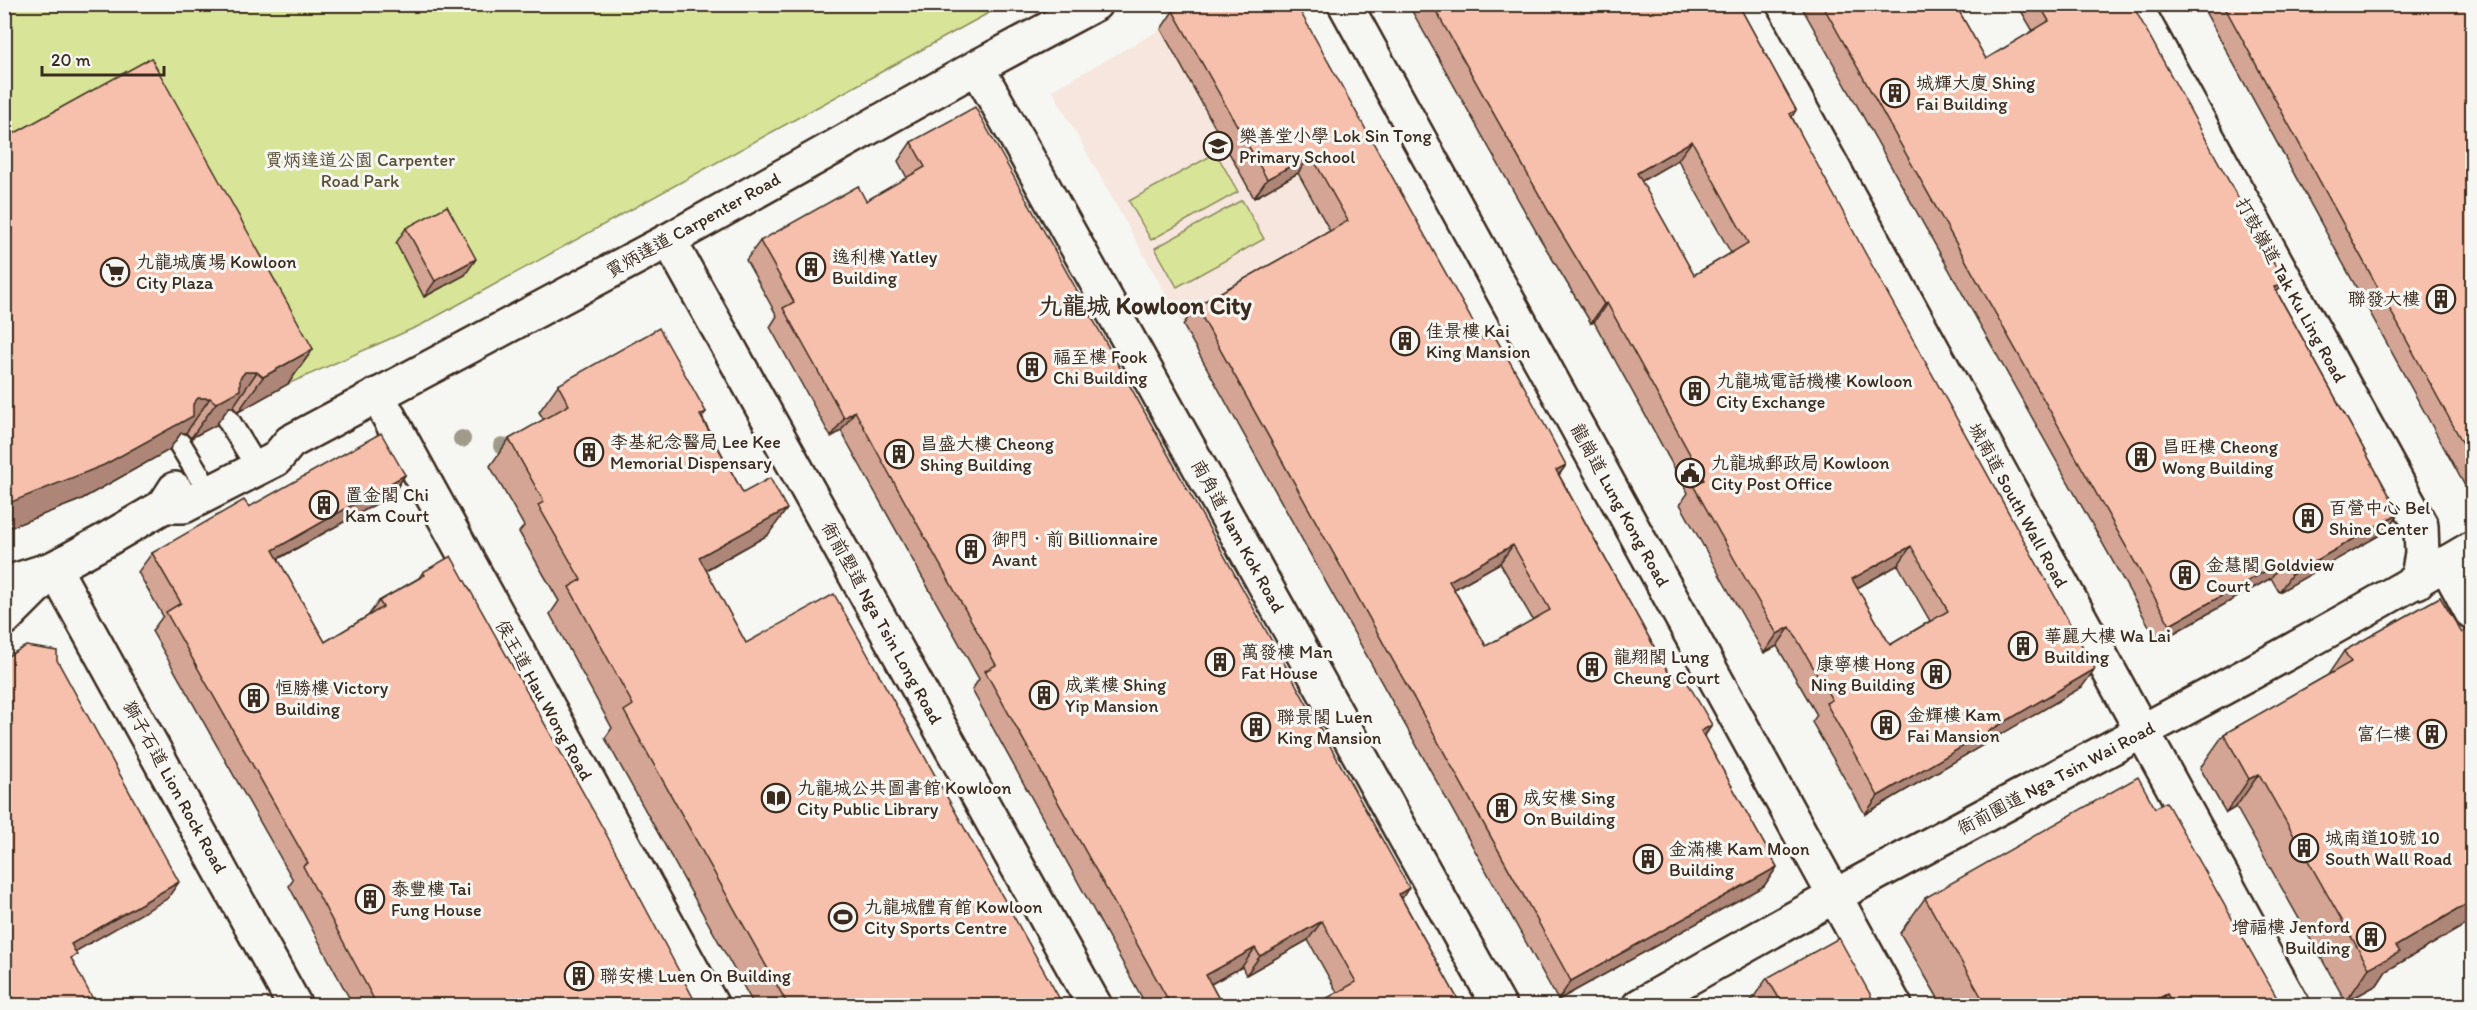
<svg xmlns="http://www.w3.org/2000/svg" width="2477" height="1010" font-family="Itim,'LXGW WenKai TC',sans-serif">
	<rect width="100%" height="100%" fill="#f6f6f2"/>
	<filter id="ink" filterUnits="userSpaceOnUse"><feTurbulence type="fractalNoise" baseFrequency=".0167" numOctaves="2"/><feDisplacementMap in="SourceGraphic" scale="12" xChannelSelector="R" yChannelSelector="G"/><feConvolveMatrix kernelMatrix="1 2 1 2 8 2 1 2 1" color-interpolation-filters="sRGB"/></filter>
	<g filter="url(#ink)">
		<polygon fill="#f6e6dd" points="1205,5 1383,202 1183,325 1052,90"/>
		<g fill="#d8e598" stroke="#8a885b" stroke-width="1.5">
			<polygon points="5,5 1003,5 421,325 288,384 5,161"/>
			<polygon points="1216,153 1238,192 1151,240 1129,201"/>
			<polygon points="1242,200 1264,239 1177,287 1155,248"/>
		</g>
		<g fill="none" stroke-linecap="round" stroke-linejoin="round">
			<g stroke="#3b2a1e" stroke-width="26">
				<g id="lane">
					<polyline points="227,418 249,454"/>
					<polyline points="180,444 200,477"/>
				</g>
			</g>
			<g stroke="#3b2a1e" stroke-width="38">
				<g id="street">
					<polyline points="1345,4 1895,1006"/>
					<polyline points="1743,4 2293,1006"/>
					<polyline points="977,67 1499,1006"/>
					<polyline points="669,240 1095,1006"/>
					<polyline points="377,395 712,1006"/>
					<polyline points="2445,563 2472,613"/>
					<polyline points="54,568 295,1006"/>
				</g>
			</g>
			<g stroke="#3b2a1e" stroke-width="38">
				<g id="secondary">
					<polyline points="2134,4 2421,526 2422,554 2417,582"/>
					<polyline points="164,506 184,506 276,459 290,442 669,240 977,67 1095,4"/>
					<polyline points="4,584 54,568 104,541 164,506 175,489"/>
					<polyline points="4,619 51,572"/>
					<path d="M1639,1006C1704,969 1769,932 1835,896C2047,780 2264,671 2472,548"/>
				</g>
			</g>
			<use href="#lane" stroke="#f6f6f2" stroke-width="21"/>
			<use href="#street" stroke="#f6f6f2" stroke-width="33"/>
			<use href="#secondary" stroke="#f6f6f2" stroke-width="33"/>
		</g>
		<g fill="#a09a8b">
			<circle cx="462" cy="439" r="9"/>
			<circle cx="502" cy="446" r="9"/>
		</g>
		<g fill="#d4a594" stroke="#3b2a1e" stroke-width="1.5" fill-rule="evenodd">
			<path d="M1185,4L1483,340L1566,465L1559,475L1672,679L1712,725L1704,737L1777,867L1764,886L1558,1000L1183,325L1196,306L1330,231L1298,173L1254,198L1161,29L1173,11ZM1500,563L1533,620L1486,646L1454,589Z"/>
			<path d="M1408,4H1738L1796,110L1792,117L2082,687L1865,814L1812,722L1817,715L1777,646L1764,653L1724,583L1680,504L1688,493L1594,322L1591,323L1541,240ZM1678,160L1731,253L1694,275L1641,181ZM1898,565L1930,621L1890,645L1857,588Z"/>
			<polygon points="1800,4 1955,4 1986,59 2033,31 2017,4 2132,4 2277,292 2399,513 2387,531 2279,592 2271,578 2158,642"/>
			<polygon points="2201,4 2472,4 2472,481 2465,486"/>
			<polygon points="4,139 313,349 288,384 238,412 233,407 229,407 216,425 191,438 186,433 181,433 169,450 80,500 4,530"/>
			<polygon points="911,142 1402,899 1461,1005 1337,992 1308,940 1246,975 1242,967 1211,984 1222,1005 1146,1005 972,690 979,679 867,478 841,431 831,437 770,327 777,316 746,260 760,241 866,201 907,178 898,161"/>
			<polygon points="406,228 465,275 424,297 396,243"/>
			<polygon points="558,385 706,412 702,417 743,493 768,535 706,570 746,643 1063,1005 754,1005 605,738 612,728 550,614 559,601 519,532 524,526 490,466 509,439 544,420 539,412"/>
			<polygon points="405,475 392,495 278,559 325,642 368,616 379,601 419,578 423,572 697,1005 353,1005 289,886 293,880 152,631 163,616 138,572 152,553 249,507"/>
			<polygon points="2440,597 2436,942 2386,971 2377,985 2346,1002 2236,807 2226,813 2200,768 2224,734 2328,675 2344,651"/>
			<polygon points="2155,808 2281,1005 1942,1005 1900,933 1925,898"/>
			<polygon points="1767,978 1876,1005 1748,1005"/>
		</g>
		<g fill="#ad8678" stroke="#3b2a1e" stroke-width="1.5">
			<polygon points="1692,141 1678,160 1623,192 1637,173"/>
			<polygon points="1311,155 1298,173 1254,198 1267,179"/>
			<polygon points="476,259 465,275 424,297 435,281"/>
			<polygon points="2284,282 2272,299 2274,287"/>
			<polygon points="1607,303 1594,322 1591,323 1604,304"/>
			<polygon points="313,349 288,384 238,412 263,377"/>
			<polygon points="245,372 257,372 233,407 229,407 216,425 191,438 216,403"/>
			<polygon points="198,398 210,398 186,433 181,433 169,450 80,500 4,530 4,505 193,404"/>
			<polygon points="855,411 841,431 831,437 844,418"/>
			<polygon points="1566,465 1553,483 1556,470"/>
			<polygon points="2472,474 2472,481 2465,486"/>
			<polygon points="405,475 392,495 259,569 273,550"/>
			<polygon points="787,509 768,535 680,584 699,557"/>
			<polygon points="2399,513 2387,531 2279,592 2291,575"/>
			<polygon points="1513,545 1500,563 1436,599 1449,581"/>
			<polygon points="1911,546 1898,565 1839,598 1852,579"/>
			<polygon points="2283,561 2271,578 2158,642 2170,625"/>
			<polygon points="1790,627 1777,646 1764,653 1777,634"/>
			<polygon points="2095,669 2082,687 1865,814 1878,796"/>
			<polygon points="1712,725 1699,743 1701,731"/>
			<polygon points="2259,774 2236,807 2226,813 2249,779"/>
			<polygon points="1777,867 1764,886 1558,1000 1571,981"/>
			<polygon points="179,882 167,899 59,961 71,944"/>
			<polygon points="1409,888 1395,908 1399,894"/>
			<polygon points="2472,901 2472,921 2386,971 2377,985 2346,1002 2369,968 2396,946"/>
			<polygon points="1322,921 1308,940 1246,975 1260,956"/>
			<polygon points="1255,948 1242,967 1192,994 1206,975"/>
			<polygon points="2167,994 2158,1005 2145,1005"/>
		</g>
		<g fill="#f7c0ac" stroke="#3b2a1e" stroke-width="1.5" fill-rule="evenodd">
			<path d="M1185,4H1296L1483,340L1494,335L1524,386L1566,465L1556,470L1672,679L1682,673L1712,725L1701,731L1777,867L1571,981L1196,306L1348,221L1311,155L1267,179L1173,11ZM1513,545L1550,610L1486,646L1449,581Z"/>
			<path d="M1432,4H1738L1796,110L1790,114L1863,249L2095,669L1878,796L1826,703L1832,700L1790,627L1777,634L1737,564L1693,485L1704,480L1607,303L1604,304L1554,221ZM1692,141L1748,243L1694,275L1637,173ZM1911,546L1948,611L1890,645L1852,579Z"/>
			<polygon points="1822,4 1955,4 1986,59 2049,21 2039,4 2132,4 2284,282 2274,287 2399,513 2291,575 2283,561 2170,625"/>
			<polygon points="2223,4 2472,4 2472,460"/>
			<polygon points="151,58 313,349 263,377 257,372 245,372 240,378 240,390 216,403 210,398 198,398 193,404 193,416 104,465 4,505 4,139"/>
			<polygon points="975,107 1409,888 1399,894 1461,1005 1315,1005 1356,982 1322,921 1260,956 1255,948 1206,975 1222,1005 1171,1005 985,671 996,665 881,459 855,411 844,418 783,308 794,302 760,241 858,186 866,201 925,167 911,142"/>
			<polygon points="447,206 476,259 435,281 406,228"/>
			<polygon points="659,328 706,412 700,415 743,493 770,478 787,509 699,557 746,643 834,594 1063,1005 788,1005 624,711 633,705 569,587 581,580 538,505 544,502 509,439 569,405 558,385"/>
			<polygon points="381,433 405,475 273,550 325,642 383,607 379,601 425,575 423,572 451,556 604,830 697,1005 377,1005 303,866 308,863 166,612 181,603 152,553 244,500 249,507"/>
			<polygon points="2440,597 2462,633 2472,626 2472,901 2396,946 2400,952 2369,968 2259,774 2249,779 2224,734 2351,662 2344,651"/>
			<polygon points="26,646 57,651 57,660 179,882 71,944 77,955 71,958 96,1005 4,1005 4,658"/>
			<polygon points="2138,777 2155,808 2166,802 2281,1005 2174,1005 2167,994 2145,1005 1986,1005 1925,898"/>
			<polygon points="1839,938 1876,1005 1795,1005 1794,1002 1788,1005 1783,1005 1767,978"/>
		</g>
	</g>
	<defs>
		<g id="building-ring" transform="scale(1.5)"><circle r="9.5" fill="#f6f6f2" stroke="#3b2a1e" stroke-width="1.5"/><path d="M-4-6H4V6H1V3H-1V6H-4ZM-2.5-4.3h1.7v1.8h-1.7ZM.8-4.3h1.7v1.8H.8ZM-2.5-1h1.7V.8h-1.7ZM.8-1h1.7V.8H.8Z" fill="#3b2a1e"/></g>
		<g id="school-ring" transform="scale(1.5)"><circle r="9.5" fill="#f6f6f2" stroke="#3b2a1e" stroke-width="1.5"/><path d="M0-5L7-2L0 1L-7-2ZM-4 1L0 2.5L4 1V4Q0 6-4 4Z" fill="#3b2a1e"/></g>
		<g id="supermarket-ring" transform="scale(1.5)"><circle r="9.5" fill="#f6f6f2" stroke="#3b2a1e" stroke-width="1.5"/><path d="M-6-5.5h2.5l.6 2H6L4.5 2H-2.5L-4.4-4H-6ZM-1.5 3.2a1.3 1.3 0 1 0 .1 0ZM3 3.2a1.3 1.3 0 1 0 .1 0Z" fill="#3b2a1e"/></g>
		<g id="civic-ring" transform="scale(1.5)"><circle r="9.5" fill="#f6f6f2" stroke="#3b2a1e" stroke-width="1.5"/><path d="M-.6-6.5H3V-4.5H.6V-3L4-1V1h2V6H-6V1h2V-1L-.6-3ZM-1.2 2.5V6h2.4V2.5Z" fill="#3b2a1e"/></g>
		<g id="library-ring" transform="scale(1.5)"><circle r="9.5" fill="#f6f6f2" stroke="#3b2a1e" stroke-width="1.5"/><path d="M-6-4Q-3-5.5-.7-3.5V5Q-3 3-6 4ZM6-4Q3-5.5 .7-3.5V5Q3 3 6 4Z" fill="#3b2a1e"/></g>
		<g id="stadium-ring" transform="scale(1.5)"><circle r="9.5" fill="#f6f6f2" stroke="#3b2a1e" stroke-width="1.5"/><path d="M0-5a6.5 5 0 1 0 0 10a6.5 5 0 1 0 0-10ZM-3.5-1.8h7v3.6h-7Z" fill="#3b2a1e"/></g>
	</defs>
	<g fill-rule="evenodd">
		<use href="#building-ring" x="1895" y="93"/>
		<use href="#school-ring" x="1218" y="146"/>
		<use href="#building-ring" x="811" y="267"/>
		<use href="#supermarket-ring" x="115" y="272"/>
		<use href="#building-ring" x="2441" y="299"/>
		<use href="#building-ring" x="1405" y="341"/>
		<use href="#building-ring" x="1032" y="367"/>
		<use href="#building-ring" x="1695" y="391"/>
		<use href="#building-ring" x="589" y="452"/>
		<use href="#building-ring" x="899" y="454"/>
		<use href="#building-ring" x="2141" y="457"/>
		<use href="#civic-ring" x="1690" y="473"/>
		<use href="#building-ring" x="324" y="505"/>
		<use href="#building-ring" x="2308" y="518"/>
		<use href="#building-ring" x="971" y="549"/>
		<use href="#building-ring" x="2185" y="575"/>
		<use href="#building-ring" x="2023" y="646"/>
		<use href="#building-ring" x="1220" y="662"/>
		<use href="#building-ring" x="1592" y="667"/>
		<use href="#building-ring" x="1936" y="674"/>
		<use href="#building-ring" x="1044" y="695"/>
		<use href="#building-ring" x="254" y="698"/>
		<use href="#building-ring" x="1886" y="725"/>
		<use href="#building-ring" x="1256" y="727"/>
		<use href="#building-ring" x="2432" y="734"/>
		<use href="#library-ring" x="776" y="798"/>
		<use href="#building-ring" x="1502" y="808"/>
		<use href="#building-ring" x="2304" y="848"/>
		<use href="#building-ring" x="1648" y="859"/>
		<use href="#building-ring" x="370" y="899"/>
		<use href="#stadium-ring" x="843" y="917"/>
		<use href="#building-ring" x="2371" y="937"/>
		<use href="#building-ring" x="579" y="976"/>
	</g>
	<g text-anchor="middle" stroke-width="6" stroke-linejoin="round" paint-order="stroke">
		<g font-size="18" fill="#3b2a1e" stroke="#f6f6f2" text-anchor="start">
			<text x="1916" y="89">城輝大廈 Shing<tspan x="1916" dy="21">Fai Building</tspan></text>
			<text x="1239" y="142">樂善堂小學 Lok Sin Tong<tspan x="1239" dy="21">Primary School</tspan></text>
			<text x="832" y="263">逸利樓 Yatley<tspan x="832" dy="21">Building</tspan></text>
			<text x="136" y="268">九龍城廣場 Kowloon<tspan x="136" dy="21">City Plaza</tspan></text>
			<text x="2420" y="305" text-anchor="end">聯發大樓</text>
			<text x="1426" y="337">佳景樓 Kai<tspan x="1426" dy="21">King Mansion</tspan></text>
			<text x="1053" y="363">福至樓 Fook<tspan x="1053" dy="21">Chi Building</tspan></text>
			<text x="1716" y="387">九龍城電話機樓 Kowloon<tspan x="1716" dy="21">City Exchange</tspan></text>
			<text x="610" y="448">李基紀念醫局 Lee Kee<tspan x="610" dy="21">Memorial Dispensary</tspan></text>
			<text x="920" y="450">昌盛大樓 Cheong<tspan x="920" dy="21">Shing Building</tspan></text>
			<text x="2162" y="453">昌旺樓 Cheong<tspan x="2162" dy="21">Wong Building</tspan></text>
			<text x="1711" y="469">九龍城郵政局 Kowloon<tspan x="1711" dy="21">City Post Office</tspan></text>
			<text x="345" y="501">置金閣 Chi<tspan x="345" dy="21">Kam Court</tspan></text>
			<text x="2329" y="514">百營中心 Bel<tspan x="2329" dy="21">Shine Center</tspan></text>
			<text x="992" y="545">御門．前 Billionnaire<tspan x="992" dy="21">Avant</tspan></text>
			<text x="2206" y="571">金慧閣 Goldview<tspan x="2206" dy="21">Court</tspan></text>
			<text x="2044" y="642">華麗大樓 Wa Lai<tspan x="2044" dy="21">Building</tspan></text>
			<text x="1241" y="658">萬發樓 Man<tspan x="1241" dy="21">Fat House</tspan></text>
			<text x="1613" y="663">龍翔閣 Lung<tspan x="1613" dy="21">Cheung Court</tspan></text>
			<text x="1915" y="670" text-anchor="end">康寧樓 Hong<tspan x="1915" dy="21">Ning Building</tspan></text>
			<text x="1065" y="691">成業樓 Shing<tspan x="1065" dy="21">Yip Mansion</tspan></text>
			<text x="275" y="694">恒勝樓 Victory<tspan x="275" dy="21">Building</tspan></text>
			<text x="1907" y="721">金輝樓 Kam<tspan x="1907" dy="21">Fai Mansion</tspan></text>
			<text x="1277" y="723">聯景閣 Luen<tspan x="1277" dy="21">King Mansion</tspan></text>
			<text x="2411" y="740" text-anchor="end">富仁樓</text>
			<text x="797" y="794">九龍城公共圖書館 Kowloon<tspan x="797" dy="21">City Public Library</tspan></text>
			<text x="1523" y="804">成安樓 Sing<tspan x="1523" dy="21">On Building</tspan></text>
			<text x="2325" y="844">城南道10號 10<tspan x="2325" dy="21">South Wall Road</tspan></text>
			<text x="1669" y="855">金滿樓 Kam Moon<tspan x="1669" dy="21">Building</tspan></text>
			<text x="391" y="895">泰豐樓 Tai<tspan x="391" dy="21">Fung House</tspan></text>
			<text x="864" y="913">九龍城體育館 Kowloon<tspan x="864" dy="21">City Sports Centre</tspan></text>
			<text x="2350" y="933" text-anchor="end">增福樓 Jenford<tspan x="2350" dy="21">Building</tspan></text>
			<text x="600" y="982">聯安樓 Luen On Building</text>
		</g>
		<g font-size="18" fill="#5a4f36" stroke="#f6f6f2">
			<text x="360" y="166">賈炳達道公園 Carpenter<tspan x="360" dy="21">Road Park</tspan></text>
		</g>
		<g font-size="18" fill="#3b2a1e" stroke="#f6f6f2">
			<text transform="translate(693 225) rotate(-29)" y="6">賈炳達道 Carpenter Road</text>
			<text transform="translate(2291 290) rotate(61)" y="6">打鼓嶺道 Tak Ku Ling Road</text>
			<text transform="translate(1620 505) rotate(61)" y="6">龍崗道 Lung Kong Road</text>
			<text transform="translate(2018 505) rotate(61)" y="6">城南道 South Wall Road</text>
			<text transform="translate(1238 536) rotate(61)" y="6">南角道 Nam Kok Road</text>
			<text transform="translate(882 623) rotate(61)" y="6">衙前塱道 Nga Tsin Long Road</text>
			<text transform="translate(544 700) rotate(61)" y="6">侯王道 Hau Wong Road</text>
			<text transform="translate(2056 778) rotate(-28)" y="6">衙前圍道 Nga Tsin Wai Road</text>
			<text transform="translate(175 787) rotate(61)" y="6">獅子石道 Lion Rock Road</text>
		</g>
		<g font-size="24" font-weight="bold" fill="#3b2a1e" stroke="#f6f6f2">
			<text x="1145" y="314">九龍城 Kowloon City</text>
		</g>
	</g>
	<rect width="2477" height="1010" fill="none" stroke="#f6f6f2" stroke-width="24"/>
	<rect x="12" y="12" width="2453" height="986" fill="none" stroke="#3b2a1e" stroke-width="2" filter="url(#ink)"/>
	<path d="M42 66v9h122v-9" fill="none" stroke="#3b2a1e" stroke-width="3"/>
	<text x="51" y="66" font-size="18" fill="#3b2a1e" stroke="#f6f6f2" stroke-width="4.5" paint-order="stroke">20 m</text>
</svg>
